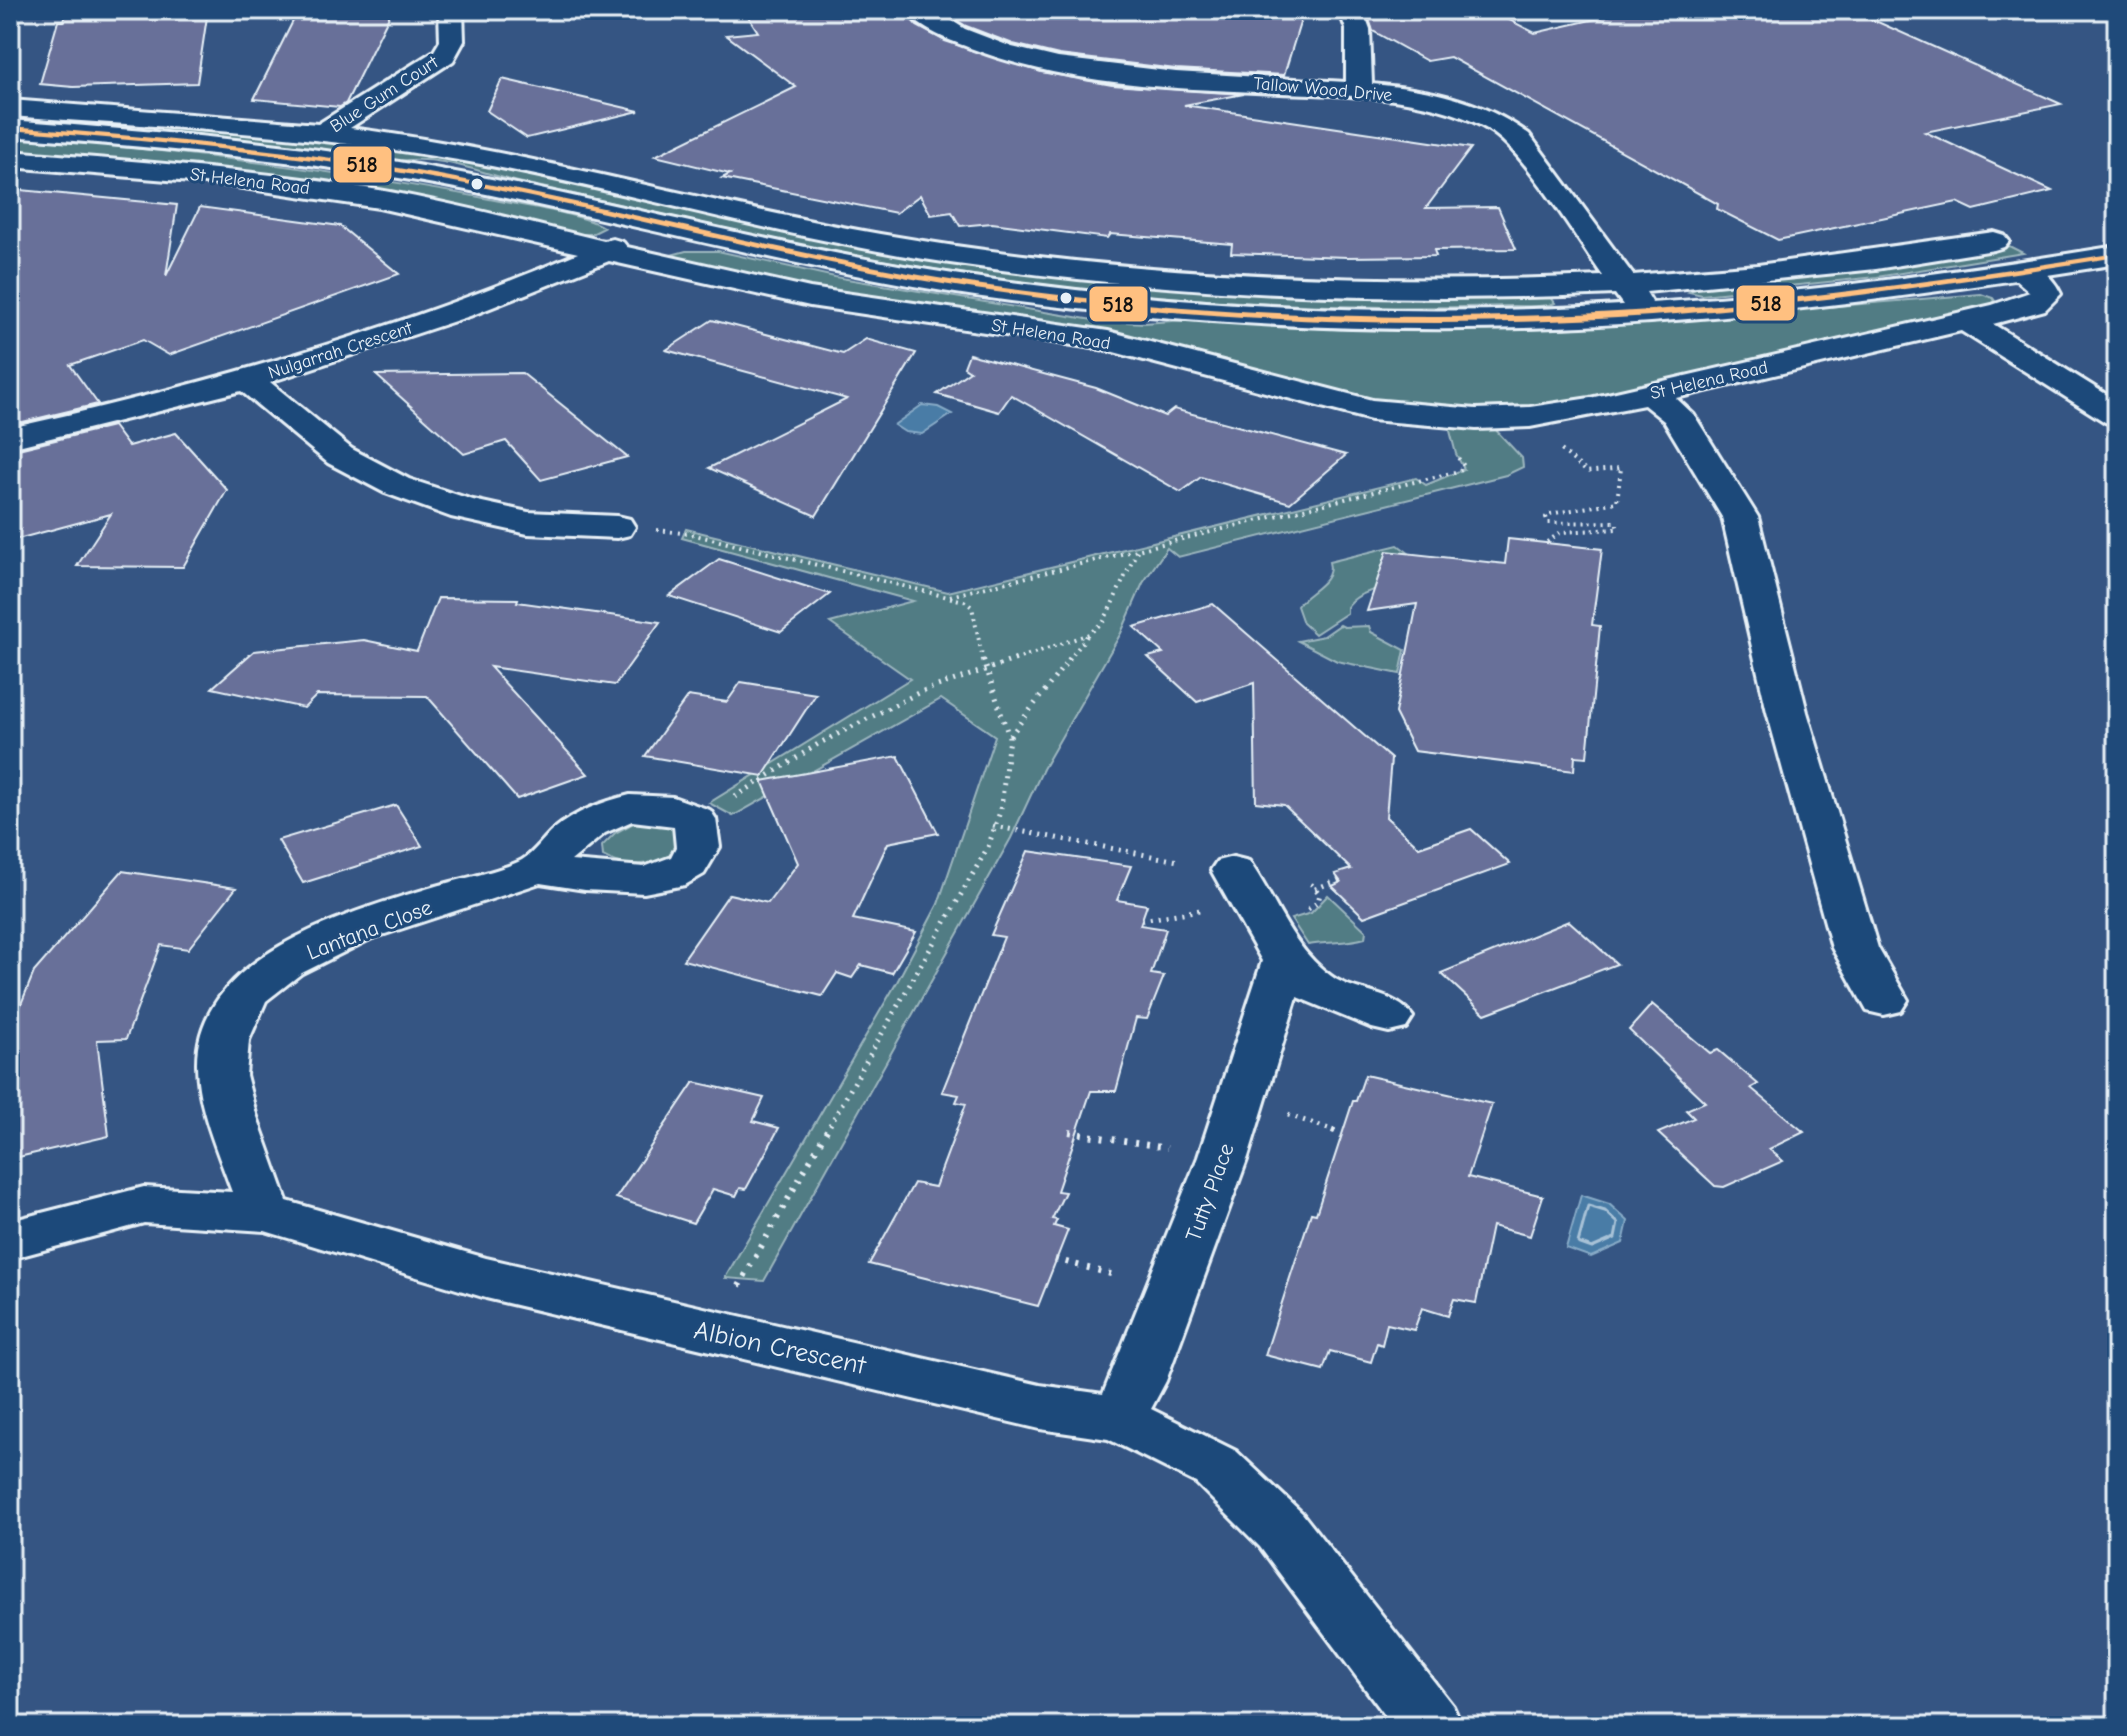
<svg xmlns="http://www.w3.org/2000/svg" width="2127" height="1736" font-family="'Comic Neue',sans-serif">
	<rect width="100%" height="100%" fill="#355583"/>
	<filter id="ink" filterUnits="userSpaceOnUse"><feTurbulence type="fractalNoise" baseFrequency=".0125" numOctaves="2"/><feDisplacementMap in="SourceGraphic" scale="16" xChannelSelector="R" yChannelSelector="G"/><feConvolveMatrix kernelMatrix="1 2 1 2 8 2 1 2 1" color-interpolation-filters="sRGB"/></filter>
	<g filter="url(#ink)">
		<g fill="#517c84" stroke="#9cb6be" stroke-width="2">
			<path d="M10,113L343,142L489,164L794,234L994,267L1548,293L1555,303C1544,308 1527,306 1514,306C1472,307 1430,308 1387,307C1196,305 1005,286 817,248C719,228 621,204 523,183C479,173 445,155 399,161L249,142L10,121Z"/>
			<path d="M10,136C176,151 341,170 505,202C526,206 591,216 604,228L592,234H573L362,188L294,178L10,154Z"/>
			<polygon points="2009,246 2023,253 1877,277 1702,295 1689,292 1698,288 1873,269"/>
			<polygon points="686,251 718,251 835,277 1093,320 1144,323 1186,320 1350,330 1563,329 1981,294 1993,298 1995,301 1985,308 1582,401 1481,412 1389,405 993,318 771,282 671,258 671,255"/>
			<polygon points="1449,427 1493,427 1522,458 1523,467 1506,475 1178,557 1167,548 1143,583 1121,633 1043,769 1011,838 764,1281 725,1278 897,982 938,904 995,736 941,699 733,816 709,803 910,679 830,623 913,601 682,538 686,529 948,592 1416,478 1426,485 1464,469 1456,454"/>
			<path d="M1398,545L1422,563C1411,571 1399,580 1387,585C1372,592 1357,592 1347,607V613L1315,634L1303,623L1297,606C1308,591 1335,583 1329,562Z"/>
			<polygon points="1340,625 1344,627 1369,626 1371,632 1405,650 1400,674 1337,661 1298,641 1324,636"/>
			<path d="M637,821L673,824L682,831L684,848C661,864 628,871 603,856L602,846L615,833Z"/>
			<path d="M1328,895L1366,931L1365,938C1346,944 1329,941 1308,945L1291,919L1311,913Z"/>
		</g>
		<g fill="#487ca6" stroke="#88abc7" stroke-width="2">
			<polygon points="922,405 938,407 952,414 922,434 905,432 894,425"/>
			<polygon points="1581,1195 1609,1204 1628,1221 1623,1243 1591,1257 1566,1248"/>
		</g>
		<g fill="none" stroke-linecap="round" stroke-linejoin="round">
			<polygon stroke="#a8c2d7" stroke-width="3" points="1588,1206 1605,1211 1618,1223 1615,1238 1592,1248 1578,1243"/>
		</g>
		<g fill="#677099" stroke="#e8f1f8" stroke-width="2">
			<polygon points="67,10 208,10 197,83 73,87 40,84 58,21 64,21"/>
			<polygon points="351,10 392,10 346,103 340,107 254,99 298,11"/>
			<polygon points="744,10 903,10 917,26 945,41 1041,72 1112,85 1244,94 1184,105 1471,148 1426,208 1498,207 1516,249 1434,250 1436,256 1347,257 1231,253 1232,244 1110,234 1107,238 992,223 960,226 952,212 931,215 920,195 896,213 722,178 730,174 655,156 796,87 726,35 758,32"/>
			<polygon points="941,10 1304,10 1284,75 1176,69 1059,55 1013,44 966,26"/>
			<polygon points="1366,10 1490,10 1535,33 1634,10 1851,10 2061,104 1925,132 2052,191 1974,210 1957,202 1778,240 1717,209 1718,204 1450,57 1427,61 1373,31"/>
			<polygon points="502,79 639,111 527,138 487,111"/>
			<polygon points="10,189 177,205 166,276 200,207 340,226 399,274 169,355 143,340 70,365 98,404 10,425"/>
			<polygon points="712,320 843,354 866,339 916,353 816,516 709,468 847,399 666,350"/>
			<polygon points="969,354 1096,388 1165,416 1174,409 1346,455 1290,503 1201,477 1181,492 1011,395 999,412 937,394 970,371 964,367"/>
			<polygon points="522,373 627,457 541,480 506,441 464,454 376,375"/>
			<polygon points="113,426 128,446 176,433 227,490 183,567 77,566 111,514 10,541 10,451"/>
			<polygon points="1508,539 1602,549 1592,625 1600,626 1587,757 1575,756 1574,771 1414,751 1395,713 1417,604 1367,611 1387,551 1505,564"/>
			<polygon points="719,559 830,594 781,632 669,596"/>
			<polygon points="438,598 518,599 517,602 660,622 615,685 490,667 588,774 517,799 427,696 317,695 304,708 212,688 254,651 364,640 417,651"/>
			<polygon points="1213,604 1391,759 1386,817 1419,847 1471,829 1510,864 1364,917 1332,886 1341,882 1335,874 1351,869 1284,805 1256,802 1254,683 1197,702 1148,657 1163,653 1134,627"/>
			<polygon points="741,682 816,694 763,776 645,756 688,696 727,702"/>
			<polygon points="898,756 938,833 888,843 853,919 916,932 892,973 861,965 852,978 837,973 822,996 683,960 729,894 768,903 798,863 762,781"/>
			<polygon points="396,805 422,846 303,883 278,840"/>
			<polygon points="1028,851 1131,866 1117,900 1147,905 1140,925 1166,929 1151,974 1164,976 1147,1019 1136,1018 1116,1091 1091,1091 1057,1191 1065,1192 1052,1219 1057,1220 1054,1226 1068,1230 1038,1306 869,1264 914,1183 935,1187 966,1104 956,1102 959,1095 942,1092 1004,937 991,935"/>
			<polygon points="122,871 236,888 188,949 161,945 126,1039 97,1040 109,1136 10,1159 10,1009 19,1009 34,972"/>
			<polygon points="1569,921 1617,964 1485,1014 1441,973"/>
			<polygon points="1652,1004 1710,1053 1718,1050 1758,1084 1751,1088 1804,1132 1769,1149 1783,1161 1724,1187 1715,1186 1658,1133 1694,1118 1686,1110 1705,1102 1629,1030"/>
			<polygon points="1365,1075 1492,1104 1468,1177 1543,1196 1530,1236 1492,1226 1476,1303 1454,1299 1448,1316 1422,1308 1414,1330 1387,1324 1382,1345 1377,1343 1371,1362 1330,1351 1323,1370 1265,1355 1311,1213 1316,1214 1353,1101 1356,1101"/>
			<polygon points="694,1082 764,1098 753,1121 779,1128 746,1189 740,1188 736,1196 713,1189 693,1223 616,1198"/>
		</g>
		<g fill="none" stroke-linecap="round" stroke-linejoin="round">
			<g stroke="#e8f1f8" stroke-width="6">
				<g id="minor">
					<path d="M439,10H463L464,41L453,61L350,128C529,151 702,203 880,234C1118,275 1361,286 1603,276C1576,238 1527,156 1492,132C1429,91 1327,96 1255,92C1161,88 1062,83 973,49C952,41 919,30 906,10H935L965,29L1012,47L1058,58L1176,72L1346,82V29L1339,10H1363L1370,29L1372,84C1429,89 1482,100 1529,134L1633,275L1758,265L1994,232L2004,235L2009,241L2004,247L1994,250L1876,269L1646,292L1652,302L1648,309L1637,311L1626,309L1615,294C1393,304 1170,295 950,263C785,239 627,190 464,161C314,134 161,127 10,116V100L318,124L434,51L440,41Z"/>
					<path d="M10,151C133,161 256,170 379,190C454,203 529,223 604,241L613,239L623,242L627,247L810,288L1108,331L1372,400L1476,409L1530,407L1590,398L1992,305L2030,292L2006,271L2010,265C2032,259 2052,274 2061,294L2045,310L1993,324L2117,401V425L2105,422L1961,331L1676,398L1694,415L1758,517L1807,712L1878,948L1908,1000L1901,1011L1884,1015L1867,1011L1832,948L1767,712L1722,517L1664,421L1644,405L1530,427L1476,429L1371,420L1106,350L810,306L609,261L470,316L270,382L352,449L409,479L473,500L528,512L617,516L630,519L635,527L630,535L617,538L528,534L451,517L385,493L328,463L241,391L10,448V428C203,385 396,331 578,253L379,208L216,184L10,167Z"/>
					<path d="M630,795L673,797L710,810L716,819L720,847L704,874L685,885L644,893L585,890L540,883L370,939L302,973L266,1001L249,1040L246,1075L256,1114L287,1201L486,1258L1040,1385L1103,1394L1198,1157L1262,961L1211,870L1217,861L1233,857L1249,861C1276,900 1291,947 1331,976C1355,994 1396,991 1413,1017L1406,1028L1389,1032L1372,1028L1297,997L1248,1157L1166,1381L1151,1409L1236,1451L1302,1513L1453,1706L1462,1726H1393L1260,1547L1196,1483L1108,1439L1040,1429L486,1298L265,1231L144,1223L10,1259V1221L144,1187L232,1192C218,1152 197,1107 197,1064C196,958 343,914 423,890C447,882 503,871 522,860C534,853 543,839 553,830C576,811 602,802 630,795ZM632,821L674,826L676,847L671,857L644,867L571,861L605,833Z"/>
				</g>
			</g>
			<g stroke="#e8f1f8" stroke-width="6">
				<path id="secondary" d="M10,120C163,132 315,144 466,174C648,209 826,259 1011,282C1222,310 1438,318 1651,303C1807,293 1962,271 2117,246V264C1962,289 1807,311 1650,322C1438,337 1222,328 1011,301C826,277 648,226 466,190C316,161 163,148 10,136Z"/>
			</g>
			<g stroke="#e8f1f8" stroke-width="4" stroke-dasharray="2 5" stroke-linecap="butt">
				<polyline points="657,530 691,534 964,601 972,607 983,660"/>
				<polyline points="1547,542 1561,532 1618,529 1616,522 1548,523 1546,517 1550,514 1617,502 1621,468 1587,472 1560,449"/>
				<polyline points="950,596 1459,471 1464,466 1456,455"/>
				<polyline points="1014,660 1089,634 1104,621 1138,549"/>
				<polyline points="1069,660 1087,636"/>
			</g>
			<g stroke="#e8f1f8" stroke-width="5" stroke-dasharray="2 6" stroke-linecap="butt">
				<polyline points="1010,736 1070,658"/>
				<polyline points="735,797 818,744 920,692 1020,658"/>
				<polyline points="993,826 1178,861"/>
				<polyline points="1315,889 1340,879"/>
				<polyline points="1308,909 1318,902 1320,894 1311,884"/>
				<polyline points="1142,920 1200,910"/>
				<polyline points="1288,1115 1338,1132"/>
				<polyline points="826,1132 988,847 1001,809 1009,737 983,658"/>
			</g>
			<g stroke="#e8f1f8" stroke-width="6" stroke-dasharray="3 8" stroke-linecap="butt">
				<polyline points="1332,1130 1342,1134"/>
				<polyline points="1069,1132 1167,1148"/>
				<polyline points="1055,1259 1118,1276"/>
				<polyline points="739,1286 827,1130"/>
			</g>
			<use href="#minor" fill="#1f4a7a" fill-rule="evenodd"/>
			<use href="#secondary" fill="#1f4a7a" fill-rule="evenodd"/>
			<g stroke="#1f4a7a" stroke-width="6">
				<path id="bus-1" d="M10,126C163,138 315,151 466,180C648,214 827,265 1011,289C1222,317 1438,324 1651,310C1807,300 1962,277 2117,253V257C1962,282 1807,305 1651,316C1438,330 1222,323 1011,294C827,270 648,219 466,184C316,156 163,142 10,130Z"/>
			</g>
			<use href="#bus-1" fill="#ffc080" fill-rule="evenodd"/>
		</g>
	</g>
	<g fill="#e8f1f8" stroke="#1f4a7a" stroke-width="3">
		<circle cx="477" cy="184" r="7"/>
		<circle cx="1066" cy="298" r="7"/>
	</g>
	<g text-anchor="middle" stroke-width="6" stroke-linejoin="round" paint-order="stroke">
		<g font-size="18" fill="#e8f1f8" stroke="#1f4a7a">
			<text transform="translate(1323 89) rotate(5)" y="6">Tallow Wood Drive</text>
			<text transform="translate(384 94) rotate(-33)" y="6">Blue Gum Court</text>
			<text transform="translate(250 181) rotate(7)" y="6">St Helena Road</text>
			<text transform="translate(1051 334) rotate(9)" y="6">St Helena Road</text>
			<text transform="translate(340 350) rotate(-18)" y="6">Nulgarrah Crescent</text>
			<text transform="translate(1709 380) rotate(-13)" y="6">St Helena Road</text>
		</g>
		<g font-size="22" fill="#e8f1f8" stroke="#1f4a7a">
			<text transform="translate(369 929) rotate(-21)" y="8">Lantana Close</text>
			<text transform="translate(1209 1192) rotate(-70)" y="8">Tutty Place</text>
		</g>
		<g font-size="26" fill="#e8f1f8" stroke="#1f4a7a">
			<text transform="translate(780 1347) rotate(12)" y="9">Albion Crescent</text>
		</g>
	</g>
	<g stroke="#1f4a7a" stroke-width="3">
		<rect x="332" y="145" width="61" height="39" rx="8" fill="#ffc080"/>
		<rect x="1735" y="284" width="61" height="38" rx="8" fill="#ffc080"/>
		<rect x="1088" y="285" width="61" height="38" rx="8" fill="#ffc080"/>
	</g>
	<g font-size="22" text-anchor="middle" font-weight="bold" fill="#111">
		<text x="362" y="172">518</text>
		<text x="1766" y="311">518</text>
		<text x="1118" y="312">518</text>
	</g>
	<rect width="2127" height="1736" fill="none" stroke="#1f4a7a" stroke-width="40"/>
	<rect x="20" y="20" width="2087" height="1696" fill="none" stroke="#e8f1f8" stroke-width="3" filter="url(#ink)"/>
</svg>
